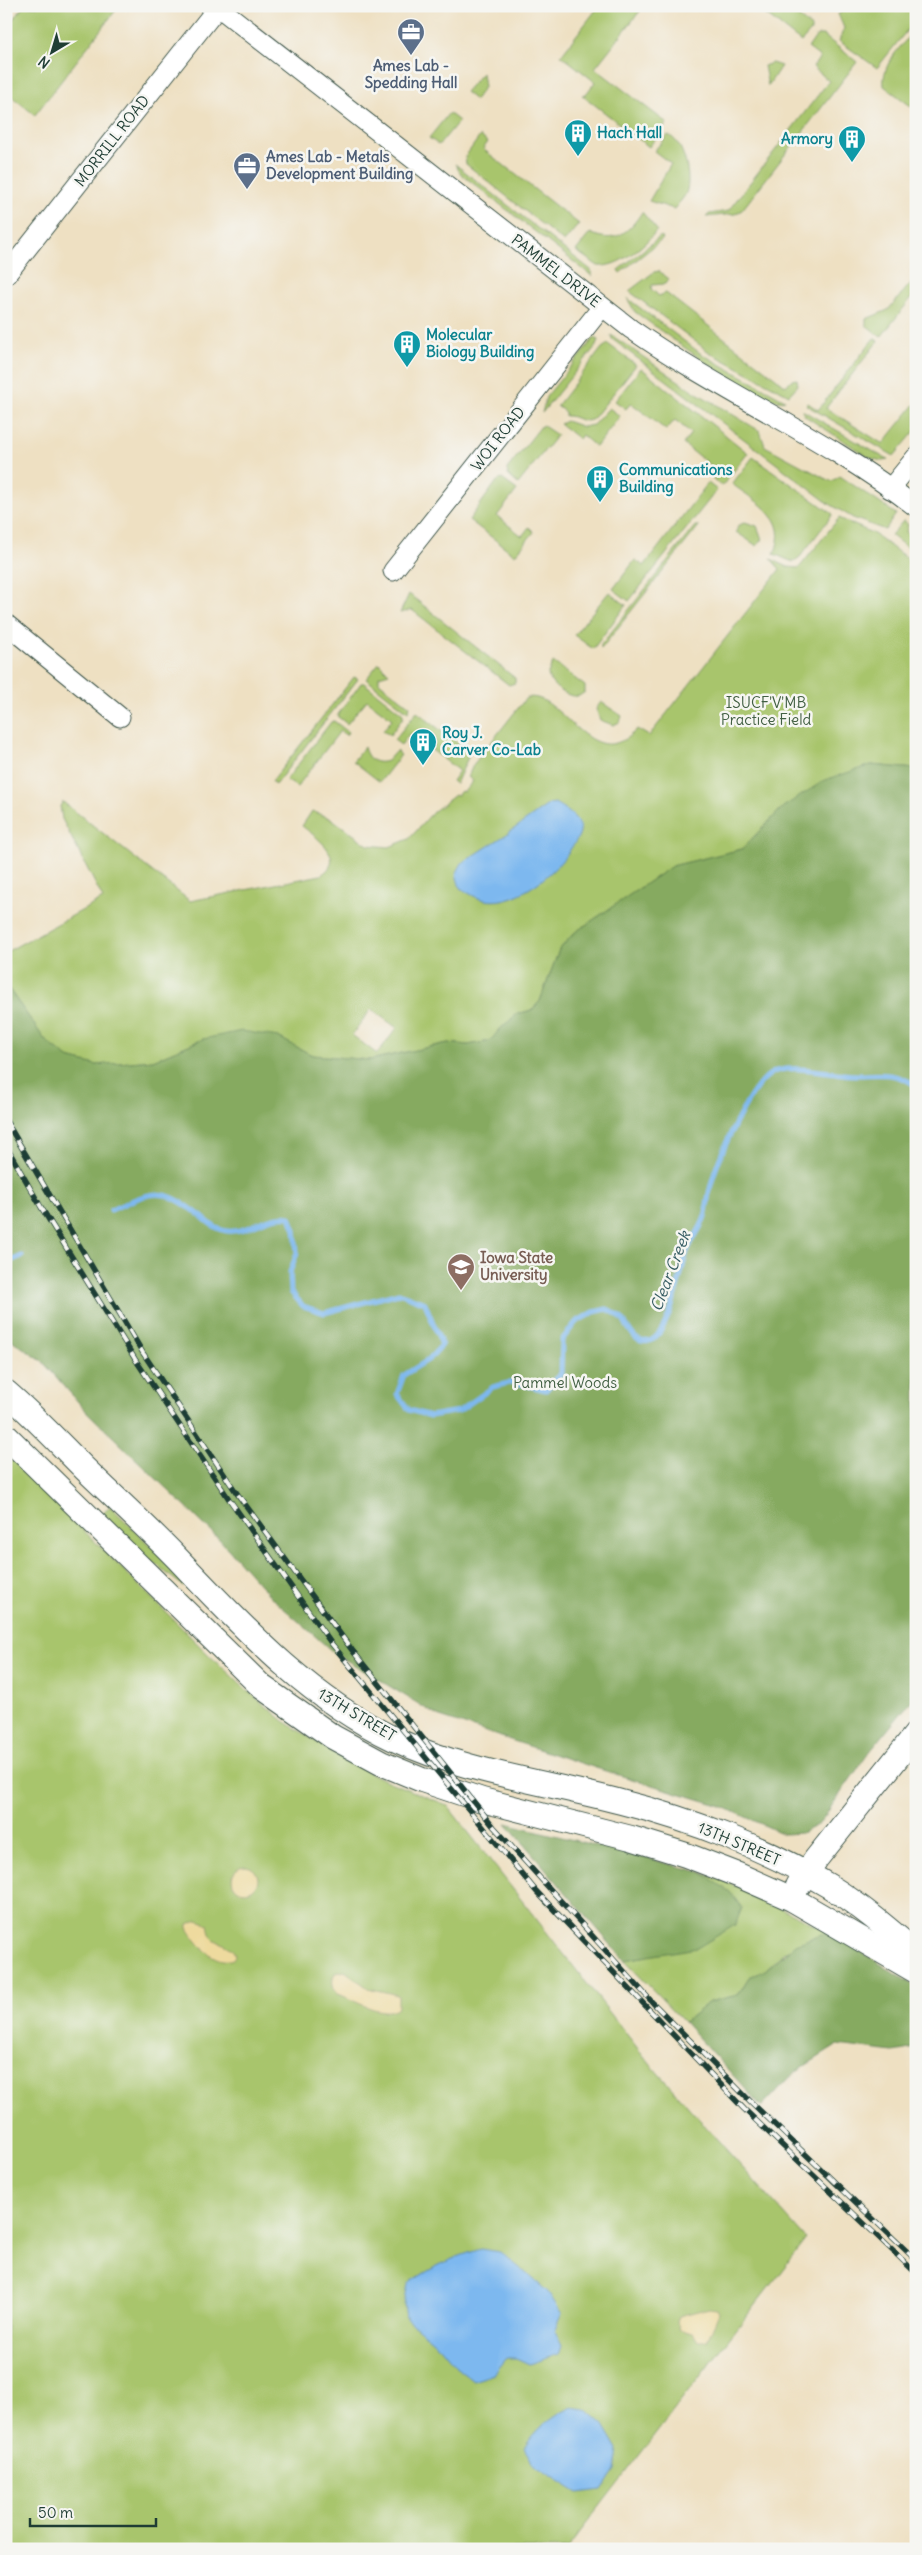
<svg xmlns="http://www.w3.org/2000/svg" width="922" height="2555" font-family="Delius,sans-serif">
	<rect width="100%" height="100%" fill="#f6f6f2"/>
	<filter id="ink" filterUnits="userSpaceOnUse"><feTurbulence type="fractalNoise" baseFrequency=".02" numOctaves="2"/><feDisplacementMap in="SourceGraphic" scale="10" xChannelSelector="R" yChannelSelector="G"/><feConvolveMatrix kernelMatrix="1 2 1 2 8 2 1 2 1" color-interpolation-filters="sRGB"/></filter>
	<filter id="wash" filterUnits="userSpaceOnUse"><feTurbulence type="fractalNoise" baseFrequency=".0096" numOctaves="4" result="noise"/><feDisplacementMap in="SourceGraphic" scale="20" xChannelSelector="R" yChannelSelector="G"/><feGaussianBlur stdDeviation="1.12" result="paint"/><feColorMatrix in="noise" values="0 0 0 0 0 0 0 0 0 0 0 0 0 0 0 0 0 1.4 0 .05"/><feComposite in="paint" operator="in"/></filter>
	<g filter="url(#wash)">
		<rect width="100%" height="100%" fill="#eee0c2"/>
		<g fill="#a8c56c" stroke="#648150" fill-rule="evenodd">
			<polygon points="24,6 119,6 35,115 6,92 6,28"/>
			<polygon points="599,6 644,6 595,68 667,123 649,147 582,95 586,94 595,82 561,55"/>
			<polygon points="755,6 785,6 811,27 811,31 801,42"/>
			<polygon points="851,6 916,6 916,19 877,68 839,41 844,28 838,14"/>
			<path d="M916,28V110L884,86C881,63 903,45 916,28Z"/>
			<polygon points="817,35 823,35 857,62 742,210 735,214 706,217 709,214 728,211 829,81 813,67 820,57 808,48"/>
			<polygon points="772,63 781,66 768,86 764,66"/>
			<polygon points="482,73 484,87 475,100 465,92"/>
			<polygon points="449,113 459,121 439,145 429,138"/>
			<path d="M668,135C684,141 692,178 686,193C684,198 678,204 674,209L649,201L671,164L654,151Z"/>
			<polygon points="480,136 488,142 483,149 579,224 564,242 466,164 465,157"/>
			<polygon points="455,164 591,270 592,276 461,174"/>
			<path d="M642,212L657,230C645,246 618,268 598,266L576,251L590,233C615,245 629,232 642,212Z"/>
			<polygon points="661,236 663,239 620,273 618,270"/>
			<polygon points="659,271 669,279 665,284 652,285 651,289 659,296 666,293 786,386 791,380 797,379 798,385 789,395 709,352 629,291 654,272"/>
			<polygon points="916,277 916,292 881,337 866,325 866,319 888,310"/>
			<path d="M627,298L700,353L785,400C764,409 656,327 635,312Z"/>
			<polygon points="611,335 692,390 760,431 765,446 828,480 832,481 840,476 896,514 885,530 853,518 828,503 612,339"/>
			<polygon points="594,338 598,340 596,346 542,413 546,397"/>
			<polygon points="874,338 878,341 826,408 883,444 916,403 916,430 894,456 806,405 808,403 818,410"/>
			<path d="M608,344L636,365L593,419C582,425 576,415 565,416V412L557,406L602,348Z"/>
			<polygon points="641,368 748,453 722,486 712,478 718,471 683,444 691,433 675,420 666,430 631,403 626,409 615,401"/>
			<polygon points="609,408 620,416 596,447 582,435 579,439 560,424 566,421 583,427 593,425"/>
			<polygon points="802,410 888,460 882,461 870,458 805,416"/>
			<polygon points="542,425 557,435 518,484 508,475 507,469"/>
			<path d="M753,457L833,514L800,557L793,562L774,554C791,517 757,503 732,484Z"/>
			<polygon points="502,479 517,490 497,516 522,536 529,527 534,532 515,555 469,520 497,481"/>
			<polygon points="708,483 717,490 629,601 613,589 635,560 644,566"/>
			<path d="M839,518L874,534L916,565V769L871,765L783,807L742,849L672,866L574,933L559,950L540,1001L532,1010L517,1014L500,1029L491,1041L468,1045L448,1043L370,1060L312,1055L278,1037L203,1039L153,1060L96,1065L68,1058L45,1040L6,985V952L103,899L62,819L60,806L63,802L190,901L321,875C348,858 316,837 302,826L312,811L332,819L368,845L389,847L409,839L433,812L455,795L457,796L461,791L464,792L473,781L468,777L473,765L526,698C561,688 590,779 637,729L649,736L780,569L771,559L788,567L799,568ZM371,1009L397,1028L377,1054L352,1035Z"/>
			<polygon points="904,520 908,525 906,532 916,539 916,555 891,535"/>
			<polygon points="745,522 757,526 762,539 757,546 736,532 738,526"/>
			<polygon points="695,526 699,526 601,649 601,645"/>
			<polygon points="609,592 626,605 593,649 574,635"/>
			<polygon points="409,594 515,678 515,683 509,685 412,610 400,613"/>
			<path d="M553,662L585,686V692L579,696C567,698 548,685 548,673Z"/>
			<polygon points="379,663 389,673 379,676 379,682 410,706 408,712 366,679"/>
			<polygon points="354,677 358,679 275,785 272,781"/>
			<polygon points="361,683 364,683 403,714 403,718 390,735 383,731 392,719 367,700 347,724 337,716"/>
			<polygon points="601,702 622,716 620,722 613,725 600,720 596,709"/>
			<polygon points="417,712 470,753 456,784 452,781 459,771 410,733 401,745 394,740"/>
			<polygon points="334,721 348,732 346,735 340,731 297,787 286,780 331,722"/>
			<path d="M364,747C367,759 375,765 387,761L396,751L401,755L380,782L353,761Z"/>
			<polygon points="6,1453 210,1656 250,1693 284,1721 343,1759 382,1779 447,1805 650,2064 806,2239 567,2549 6,2549"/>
			<polygon points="110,1506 166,1561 184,1584 183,1586 144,1555 102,1515"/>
			<polygon points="701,1872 738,1887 834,1934 783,1953 764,1971 749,1977 738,1995 709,2002 684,2022 624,1960 697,1947"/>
		</g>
		<g fill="#86aa60" stroke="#52744a">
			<polygon points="871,765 916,769 916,1695 868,1754 819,1824 801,1833 784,1834 721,1806 599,1769 440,1717 333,1652 272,1598 221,1541 87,1412 43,1362 6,1336 6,985 45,1040 68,1058 96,1065 153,1060 203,1039 242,1031 278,1037 312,1055 370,1060 448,1043 468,1045 490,1041 500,1029 517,1014 532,1010 540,1001 559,950 574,933 672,866 742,849 783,807 825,780"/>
			<polygon points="506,1823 701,1872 730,1892 742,1908 735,1925 697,1948 624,1960"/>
			<polygon points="821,1934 834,1934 916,1987 916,2048 893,2052 838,2045 795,2072 762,2107 684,2022 709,2002 738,1995 749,1977 764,1971 796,1944"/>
		</g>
		<g fill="#eeda9e" stroke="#868c69">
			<circle cx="245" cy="1879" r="13"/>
			<path d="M198,1920L208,1924C209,1928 209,1933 211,1936C217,1945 233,1943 235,1956L233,1959C214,1966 196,1942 188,1928V1924Z"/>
			<path d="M345,1971L368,1988L398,1995V2007C384,2020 353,1999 338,1994C332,1987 331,1980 335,1973Z"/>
			<polygon points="709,2308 717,2309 719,2313 707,2341 698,2341 693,2333 680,2330 677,2321 679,2316"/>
		</g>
		<g fill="#7db8ef" stroke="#4e7a92">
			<path d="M555,803C563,808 577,816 580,826C582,835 574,843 570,850C554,875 512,909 481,899C474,897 467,892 460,888L456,874L462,863L504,836L549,804Z"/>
			<path d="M481,2249L500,2252L531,2277L548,2292L562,2314L555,2331L562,2345L559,2354L529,2364L516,2358H507L494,2374L473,2381L459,2370L440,2347L406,2318L404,2304L408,2284C431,2267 454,2257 481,2249Z"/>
			<path d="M570,2407L586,2409L604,2425L618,2449L615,2470L602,2490L578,2493L534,2465L524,2448C536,2430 550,2417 570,2407Z"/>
		</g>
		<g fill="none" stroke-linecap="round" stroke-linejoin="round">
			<g stroke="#7db8ef" stroke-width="5">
				<path d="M111,1210C154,1190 162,1186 201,1216C209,1223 217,1230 227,1231C248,1234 266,1213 290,1217L295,1230L297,1253L290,1272L291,1292L303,1306L324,1313L399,1293L425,1303L442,1345L428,1360L404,1375L397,1394L409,1410L430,1416L459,1411L493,1387L512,1382L546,1390L561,1373L562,1340L576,1322L594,1312L607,1309C613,1312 618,1314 622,1319C630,1328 634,1345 649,1341C670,1335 680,1272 687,1252C691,1241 700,1230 704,1219C708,1210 707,1198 710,1189C716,1162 748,1087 772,1073C787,1064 826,1072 843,1074C870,1078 891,1067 916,1086"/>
				<polyline points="6,1263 22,1256"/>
			</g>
		</g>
	</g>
	<g filter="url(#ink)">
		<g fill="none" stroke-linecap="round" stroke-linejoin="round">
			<g stroke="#3e5549" stroke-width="21">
				<g id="minor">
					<path d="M217,6L631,329C723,393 827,438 916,507"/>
					<polyline points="6,275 218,7"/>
					<polyline points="890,489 916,457"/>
					<polyline points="393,571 602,307"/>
					<polyline points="6,624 120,717"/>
				</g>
			</g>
			<g stroke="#3e5549" stroke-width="26">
				<g id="major">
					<path d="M6,1392C34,1416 59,1443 85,1469C115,1498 147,1527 176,1557C241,1625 307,1698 394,1739C464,1772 546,1782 621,1802C690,1819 768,1849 829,1886C860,1905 888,1929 916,1953"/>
					<polyline points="6,1436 262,1687 333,1737 381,1763 422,1780 482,1800 631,1838 686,1855 738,1875 792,1899 916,1971"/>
					<polyline points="798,1886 816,1859 916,1734"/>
				</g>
			</g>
			<use href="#minor" stroke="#fff" stroke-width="19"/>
			<use href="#major" stroke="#fff" stroke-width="24"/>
			<g stroke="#1f3d34" stroke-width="5.5">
				<g id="rail">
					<polyline points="6,1121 143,1353 236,1492 352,1650 494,1827 653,2003 751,2102 916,2260"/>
					<polyline points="6,1146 41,1207 135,1359 229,1499 331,1643 536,1891 744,2109 916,2273"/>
				</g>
			</g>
			<use href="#rail" stroke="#f6f6f2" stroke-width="4" stroke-dasharray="11" stroke-linecap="butt"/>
		</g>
	</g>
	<defs>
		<g id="office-pin" transform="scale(1.4375)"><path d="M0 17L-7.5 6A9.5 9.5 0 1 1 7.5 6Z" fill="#5c6f8a" stroke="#f6f6f2"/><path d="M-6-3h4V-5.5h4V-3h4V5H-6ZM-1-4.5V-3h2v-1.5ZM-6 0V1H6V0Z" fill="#fff"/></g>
		<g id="building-pin" transform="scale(1.4375)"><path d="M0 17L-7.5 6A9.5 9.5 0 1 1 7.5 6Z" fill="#0f9aa8" stroke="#f6f6f2"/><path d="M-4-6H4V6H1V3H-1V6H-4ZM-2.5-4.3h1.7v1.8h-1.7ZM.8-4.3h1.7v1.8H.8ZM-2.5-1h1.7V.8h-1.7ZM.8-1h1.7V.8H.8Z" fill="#fff"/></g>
		<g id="university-pin" transform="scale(1.4375)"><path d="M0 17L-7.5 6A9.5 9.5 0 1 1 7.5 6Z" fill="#8d6e63" stroke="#f6f6f2"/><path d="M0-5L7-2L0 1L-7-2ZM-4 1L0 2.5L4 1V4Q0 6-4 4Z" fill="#fff"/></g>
	</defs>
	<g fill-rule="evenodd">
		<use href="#office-pin" x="411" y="32"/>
		<use href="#building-pin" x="578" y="133"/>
		<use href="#building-pin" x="852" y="139"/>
		<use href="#office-pin" x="247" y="166"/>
		<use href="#building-pin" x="407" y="344"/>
		<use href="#building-pin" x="600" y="479"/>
		<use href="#building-pin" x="423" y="742"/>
		<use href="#university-pin" x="461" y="1267"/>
	</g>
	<g text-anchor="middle" stroke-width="5" stroke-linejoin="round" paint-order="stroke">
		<g font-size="15" font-weight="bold" fill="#4e5e75" stroke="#f6f6f2">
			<text x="411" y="71">Ames Lab -<tspan x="411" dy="17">Spedding Hall</tspan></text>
			<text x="266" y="162" text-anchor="start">Ames Lab - Metals<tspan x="266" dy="17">Development Building</tspan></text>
		</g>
		<g font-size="15" font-weight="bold" fill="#0d838f" stroke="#f6f6f2" text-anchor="start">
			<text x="597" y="138">Hach Hall</text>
			<text x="833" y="144" text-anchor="end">Armory</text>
			<text x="426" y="340">Molecular<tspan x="426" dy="17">Biology Building</tspan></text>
			<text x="619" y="475">Communications<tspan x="619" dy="17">Building</tspan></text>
			<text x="442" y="738">Roy J.<tspan x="442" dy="17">Carver Co-Lab</tspan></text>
		</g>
		<g font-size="15" fill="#1f3d34" stroke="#f6f6f2">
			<text transform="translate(112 141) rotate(-52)" y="5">MORRILL ROAD</text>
			<text transform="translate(556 271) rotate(38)" y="5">PAMMEL DRIVE</text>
			<text transform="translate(498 439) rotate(-52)" y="5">WOI ROAD</text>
			<text transform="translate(357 1715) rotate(31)" y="5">13TH STREET</text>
			<text transform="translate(739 1844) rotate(23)" y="5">13TH STREET</text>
		</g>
		<g font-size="15" fill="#415f42" stroke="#f6f6f2">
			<text x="766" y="708">ISUCF'V'MB<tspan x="766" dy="17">Practice Field</tspan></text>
			<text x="565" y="1388">Pammel Woods</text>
		</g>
		<g font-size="15" font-weight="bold" fill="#785e54" stroke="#f6f6f2" text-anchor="start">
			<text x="480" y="1263">Iowa State<tspan x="480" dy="17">University</tspan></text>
		</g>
		<g font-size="16" font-style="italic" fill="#365c63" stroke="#f6f6f2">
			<text transform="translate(670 1271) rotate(-69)" y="6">Clear Creek</text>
		</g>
	</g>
	<rect width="922" height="2555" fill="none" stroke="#f6f6f2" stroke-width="25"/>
	<g transform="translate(52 52) rotate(218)" stroke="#f6f6f2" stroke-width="4" paint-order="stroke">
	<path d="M0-4L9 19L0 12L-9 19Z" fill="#1f3d34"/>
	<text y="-8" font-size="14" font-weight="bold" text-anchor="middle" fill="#1f3d34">N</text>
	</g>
	<path d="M30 2518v8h126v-8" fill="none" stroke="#1f3d34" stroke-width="2.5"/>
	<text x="38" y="2518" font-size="15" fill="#1f3d34" stroke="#f6f6f2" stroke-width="4" paint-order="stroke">50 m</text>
</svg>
